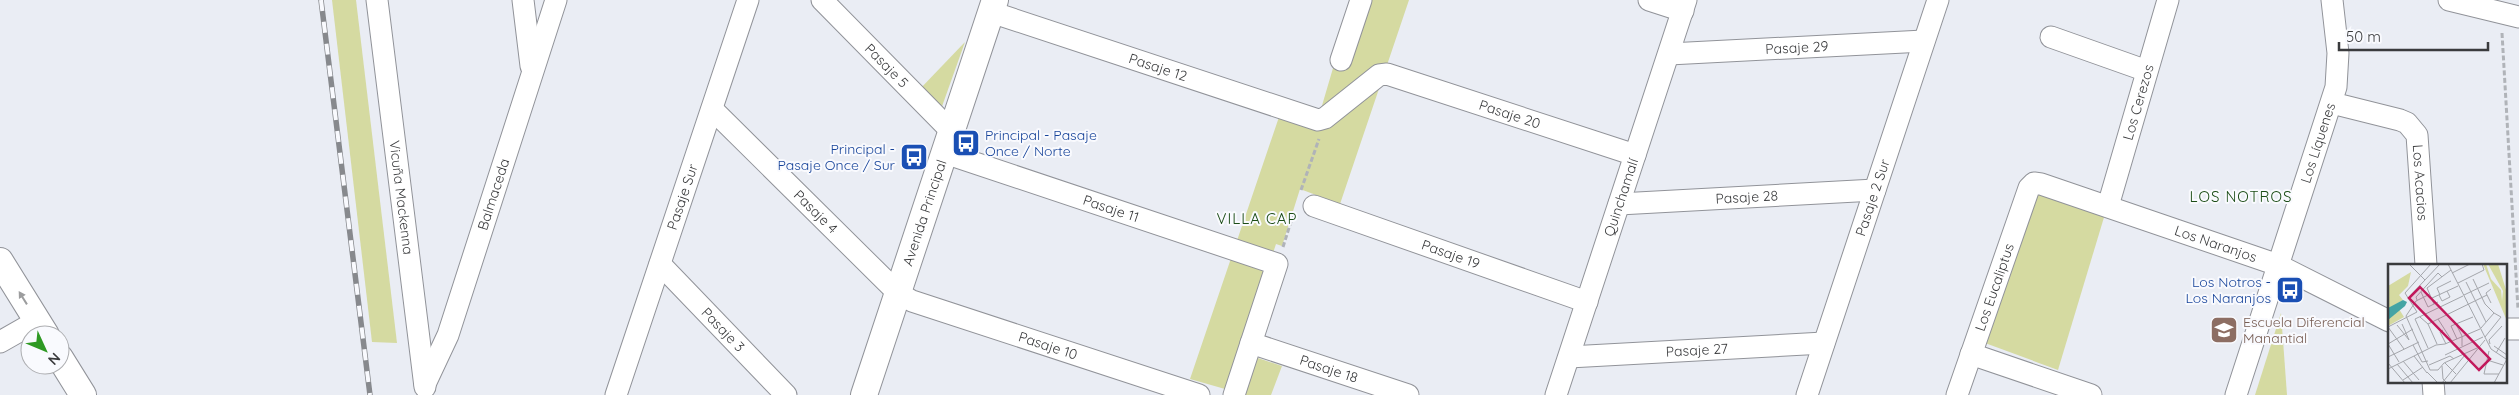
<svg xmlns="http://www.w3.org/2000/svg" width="2519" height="395" font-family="Quicksand,sans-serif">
	<rect width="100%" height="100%" fill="#eaedf4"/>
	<g fill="#d5daa1">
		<polygon points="332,0 356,0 397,343 372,342"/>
		<polygon points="1353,0 1409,0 1340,204 1300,189 1282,246 1276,244 1240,352 1282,366 1271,395 1224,395 1225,389 1190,379 1279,117 1316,126"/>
		<polygon points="965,42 940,112 919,90"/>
		<polygon points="2035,190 2105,214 2058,370 1985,343"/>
		<polygon points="2281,313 2287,395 2255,395"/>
	</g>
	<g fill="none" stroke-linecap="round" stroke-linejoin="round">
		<g stroke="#919399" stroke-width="23">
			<g id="minor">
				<path id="s1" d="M377,0L425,387"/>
				<polyline points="523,0 531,66"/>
				<path id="s2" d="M822,0L952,132"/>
				<polyline points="1649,0 1683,11"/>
				<polyline points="2449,0 2519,17"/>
				<path id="s3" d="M991,12L1318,120L1325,118L1379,75L1387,74L1635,155"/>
				<polyline points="2051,37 2147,71"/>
				<path id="s4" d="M1669,54L1924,41"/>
				<polyline points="1341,60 1361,0"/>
				<path id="s5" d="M2332,103L2400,120L2407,123L2417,135L2426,265"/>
				<path id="s6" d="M712,109L898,293L912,301L1199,395"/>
				<path id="s7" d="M945,153L1277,264L1234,395"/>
				<path id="s8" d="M1619,204L1875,190"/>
				<path id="s9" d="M1314,206L1587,302"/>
				<path id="s10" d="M2108,206L2168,0"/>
				<path id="s11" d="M660,264L786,395"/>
				<polyline points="2505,329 2519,329"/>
				<polyline points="0,342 37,321"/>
				<path id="s12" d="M1251,343L1408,395"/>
				<polyline points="1971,354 2091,395"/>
				<path id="s13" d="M1569,357L1824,343"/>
				<polyline points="2433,381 2434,395"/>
				<path id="s14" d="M425,384L448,335L556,0"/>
				<path id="s15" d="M616,395L748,0"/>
				<path id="s16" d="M1556,395L1686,0"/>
				<path id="s17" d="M1807,395L1938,0"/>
				<path id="s18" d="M1957,395L2029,188L2034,183L2041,184L2278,265L2389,321"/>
				<path id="s19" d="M2236,395L2336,87L2338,53L2332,0"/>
			</g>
		</g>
		<g stroke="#919399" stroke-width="28">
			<g id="major">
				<polyline points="0,261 46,335"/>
				<polyline points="60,358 83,395"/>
				<path id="s20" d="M864,395L995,0"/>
			</g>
		</g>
		<g stroke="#b0b3b8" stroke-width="3" stroke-dasharray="5 2.5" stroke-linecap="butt">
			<polyline points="2502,33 2518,309"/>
			<polyline points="1301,190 1319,139"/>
			<polyline points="1283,247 1294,212"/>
		</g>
		<use href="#minor" stroke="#fff" stroke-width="21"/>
		<use href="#major" stroke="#fff" stroke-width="26"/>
		<g stroke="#87898d" stroke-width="5.5">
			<polyline id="rail" points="321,0 370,395"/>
		</g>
		<use href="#rail" stroke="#f9fafe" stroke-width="4" stroke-dasharray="11" stroke-linecap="butt"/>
	</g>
	<defs><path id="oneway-solid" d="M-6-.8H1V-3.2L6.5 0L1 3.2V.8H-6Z" transform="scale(1.25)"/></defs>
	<use fill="#9c9d9e" href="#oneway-solid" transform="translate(23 298) rotate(-122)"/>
	<defs>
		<g id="bus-square" transform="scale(1.4375)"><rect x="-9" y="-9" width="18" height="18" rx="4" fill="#1a4fb4" stroke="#f9fafe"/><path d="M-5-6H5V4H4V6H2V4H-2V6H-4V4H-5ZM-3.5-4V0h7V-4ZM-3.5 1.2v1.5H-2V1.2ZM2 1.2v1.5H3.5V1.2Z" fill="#fff"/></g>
		<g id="school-square" transform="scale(1.4375)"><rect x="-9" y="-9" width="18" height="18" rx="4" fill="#8d6e63" stroke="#f9fafe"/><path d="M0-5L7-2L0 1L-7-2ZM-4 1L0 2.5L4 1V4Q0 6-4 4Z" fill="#fff"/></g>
	</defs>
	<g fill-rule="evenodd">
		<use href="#bus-square" x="966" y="143"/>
		<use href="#bus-square" x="914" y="157"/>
		<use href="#bus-square" x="2290" y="290"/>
		<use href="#school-square" x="2224" y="330"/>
	</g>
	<g text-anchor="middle" stroke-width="4" stroke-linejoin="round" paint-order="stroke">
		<g font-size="14" fill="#3a3b3d" stroke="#f9fafe">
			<text dy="5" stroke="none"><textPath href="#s4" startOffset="128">Pasaje 29</textPath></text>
			<text dy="5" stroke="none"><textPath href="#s2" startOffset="92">Pasaje 5</textPath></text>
			<text dy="5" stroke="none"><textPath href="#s3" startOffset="176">Pasaje 12</textPath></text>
			<text dy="5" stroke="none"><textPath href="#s10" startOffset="108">Los Cerezos</textPath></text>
			<text dy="5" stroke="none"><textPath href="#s3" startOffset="558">Pasaje 20</textPath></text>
			<text dy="5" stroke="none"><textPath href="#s19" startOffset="265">Los Líquenes</textPath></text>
			<text dy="5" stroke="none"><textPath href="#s5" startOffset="141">Los Acacios</textPath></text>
			<text dy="5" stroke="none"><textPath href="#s14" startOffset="202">Balmaceda</textPath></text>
			<text dy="5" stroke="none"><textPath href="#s1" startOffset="199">Vicuña Mackenna</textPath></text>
			<text dy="5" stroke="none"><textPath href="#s8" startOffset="128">Pasaje 28</textPath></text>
			<text dy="5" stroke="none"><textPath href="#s15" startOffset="209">Pasaje Sur</textPath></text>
			<text dy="5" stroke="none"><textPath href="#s16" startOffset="208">Quinchamalí</textPath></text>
			<text dy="5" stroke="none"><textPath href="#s17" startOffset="208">Pasaje 2 Sur</textPath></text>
			<text dy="5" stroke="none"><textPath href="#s7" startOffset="175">Pasaje 11</textPath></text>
			<text dy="5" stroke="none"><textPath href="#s6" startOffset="146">Pasaje 4</textPath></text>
			<text dy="5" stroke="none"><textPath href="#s20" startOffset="192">Avenida Principal</textPath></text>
			<text dy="5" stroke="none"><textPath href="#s18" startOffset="418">Los Naranjos</textPath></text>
			<text dy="5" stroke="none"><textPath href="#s9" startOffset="145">Pasaje 19</textPath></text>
			<text dy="5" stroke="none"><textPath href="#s18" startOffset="114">Los Eucaliptus</textPath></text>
			<text dy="5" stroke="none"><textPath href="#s11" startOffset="91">Pasaje 3</textPath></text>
			<text dy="5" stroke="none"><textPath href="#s6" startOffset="421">Pasaje 10</textPath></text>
			<text dy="5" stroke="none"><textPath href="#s13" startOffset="128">Pasaje 27</textPath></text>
			<text dy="5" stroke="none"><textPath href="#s12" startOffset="82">Pasaje 18</textPath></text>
		</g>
		<g font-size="14" fill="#164399" stroke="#f9fafe" text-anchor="end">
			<text x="985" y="140" text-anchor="start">Principal - Pasaje<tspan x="985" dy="16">Once / Norte</tspan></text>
			<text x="895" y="154">Principal -<tspan x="895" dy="16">Pasaje Once / Sur</tspan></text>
			<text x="2271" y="287">Los Notros -<tspan x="2271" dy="16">Los Naranjos</tspan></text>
		</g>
		<g font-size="14" fill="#785e54" stroke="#f9fafe" text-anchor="start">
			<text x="2243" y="327">Escuela Diferencial<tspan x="2243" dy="16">Manantial</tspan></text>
		</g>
		<g font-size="15" letter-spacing="1" fill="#1c4d17" stroke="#f9fafe">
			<text x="2241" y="202">LOS NOTROS</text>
			<text x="1257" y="224">VILLA CAP</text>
		</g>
	</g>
	<g transform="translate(2388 264)">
		<rect width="119" height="119" fill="#eaedf4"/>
		<path d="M95,0H98L103,15L113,26L114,37L115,27L100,0H110L119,29V57ZM23,8L20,22L11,31L15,36L0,45V22ZM11,45L16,53L0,62L1,54Z" fill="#d5daa1"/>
		<path d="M15,36L19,38L17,42L0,56V44Z" fill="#44a4a4"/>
		<path fill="none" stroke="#a4a6ab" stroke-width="1" d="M21,0L37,16M60,0L103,85L118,95M64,9L82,0M85,15L97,40L106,49M78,18L98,58M70,19L96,6L94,0M33,28L40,43L50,38M51,31L54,37L62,33L59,27M52,31L49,24L63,17M76,31L101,19M21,33L52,0M44,34L70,22M29,36L28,33L50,9L54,13M103,39L98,29L103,25M46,40L39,24L63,6M18,52L42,106M18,52L28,37L42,30M32,53L40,60L49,80M50,55L64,77M14,60L21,76M40,60L99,31M68,60L74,72V82M9,61L21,76M0,63L29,48L17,29L43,0M0,63L16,85M93,64L106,49L113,53L97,73M55,66L52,68L58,80M69,75L63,62L85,53M0,80L25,65M0,80L11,98M102,80L101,76L114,62M25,81L34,98L40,97M106,82L119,91M40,84L27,55L75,32M101,87L96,110H111M108,89L117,74M57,91L95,73M26,92L39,109M0,93L31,78M99,96L115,101M15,97L31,116M0,99L17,119M57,99L68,110M9,100L25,119M41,101L62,92L66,95M54,102L55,115L59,119M0,105L48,81L57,80L92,65M42,106H50L56,99L89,84M39,108L50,119M15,116L35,103M54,119L77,91M62,119L97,76M106,119L119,95"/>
		<path fill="#c2185b" fill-opacity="0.15" stroke="#c2185b" stroke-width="2.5" d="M32,23L102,95L91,106L21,34Z"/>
		<rect width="119" height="119" fill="none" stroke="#3a3b3d" stroke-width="2.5"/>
	</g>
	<g transform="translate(45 350) rotate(134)"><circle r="24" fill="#f9fafe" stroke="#adaeb1"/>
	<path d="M0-4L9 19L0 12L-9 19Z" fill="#2e9923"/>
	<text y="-8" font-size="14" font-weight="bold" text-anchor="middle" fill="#3a3b3d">N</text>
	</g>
	<path d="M2339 42v8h149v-8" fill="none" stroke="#3a3b3d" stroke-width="2.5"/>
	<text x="2346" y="42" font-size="15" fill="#3a3b3d" stroke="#f9fafe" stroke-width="4" paint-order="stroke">50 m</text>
</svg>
